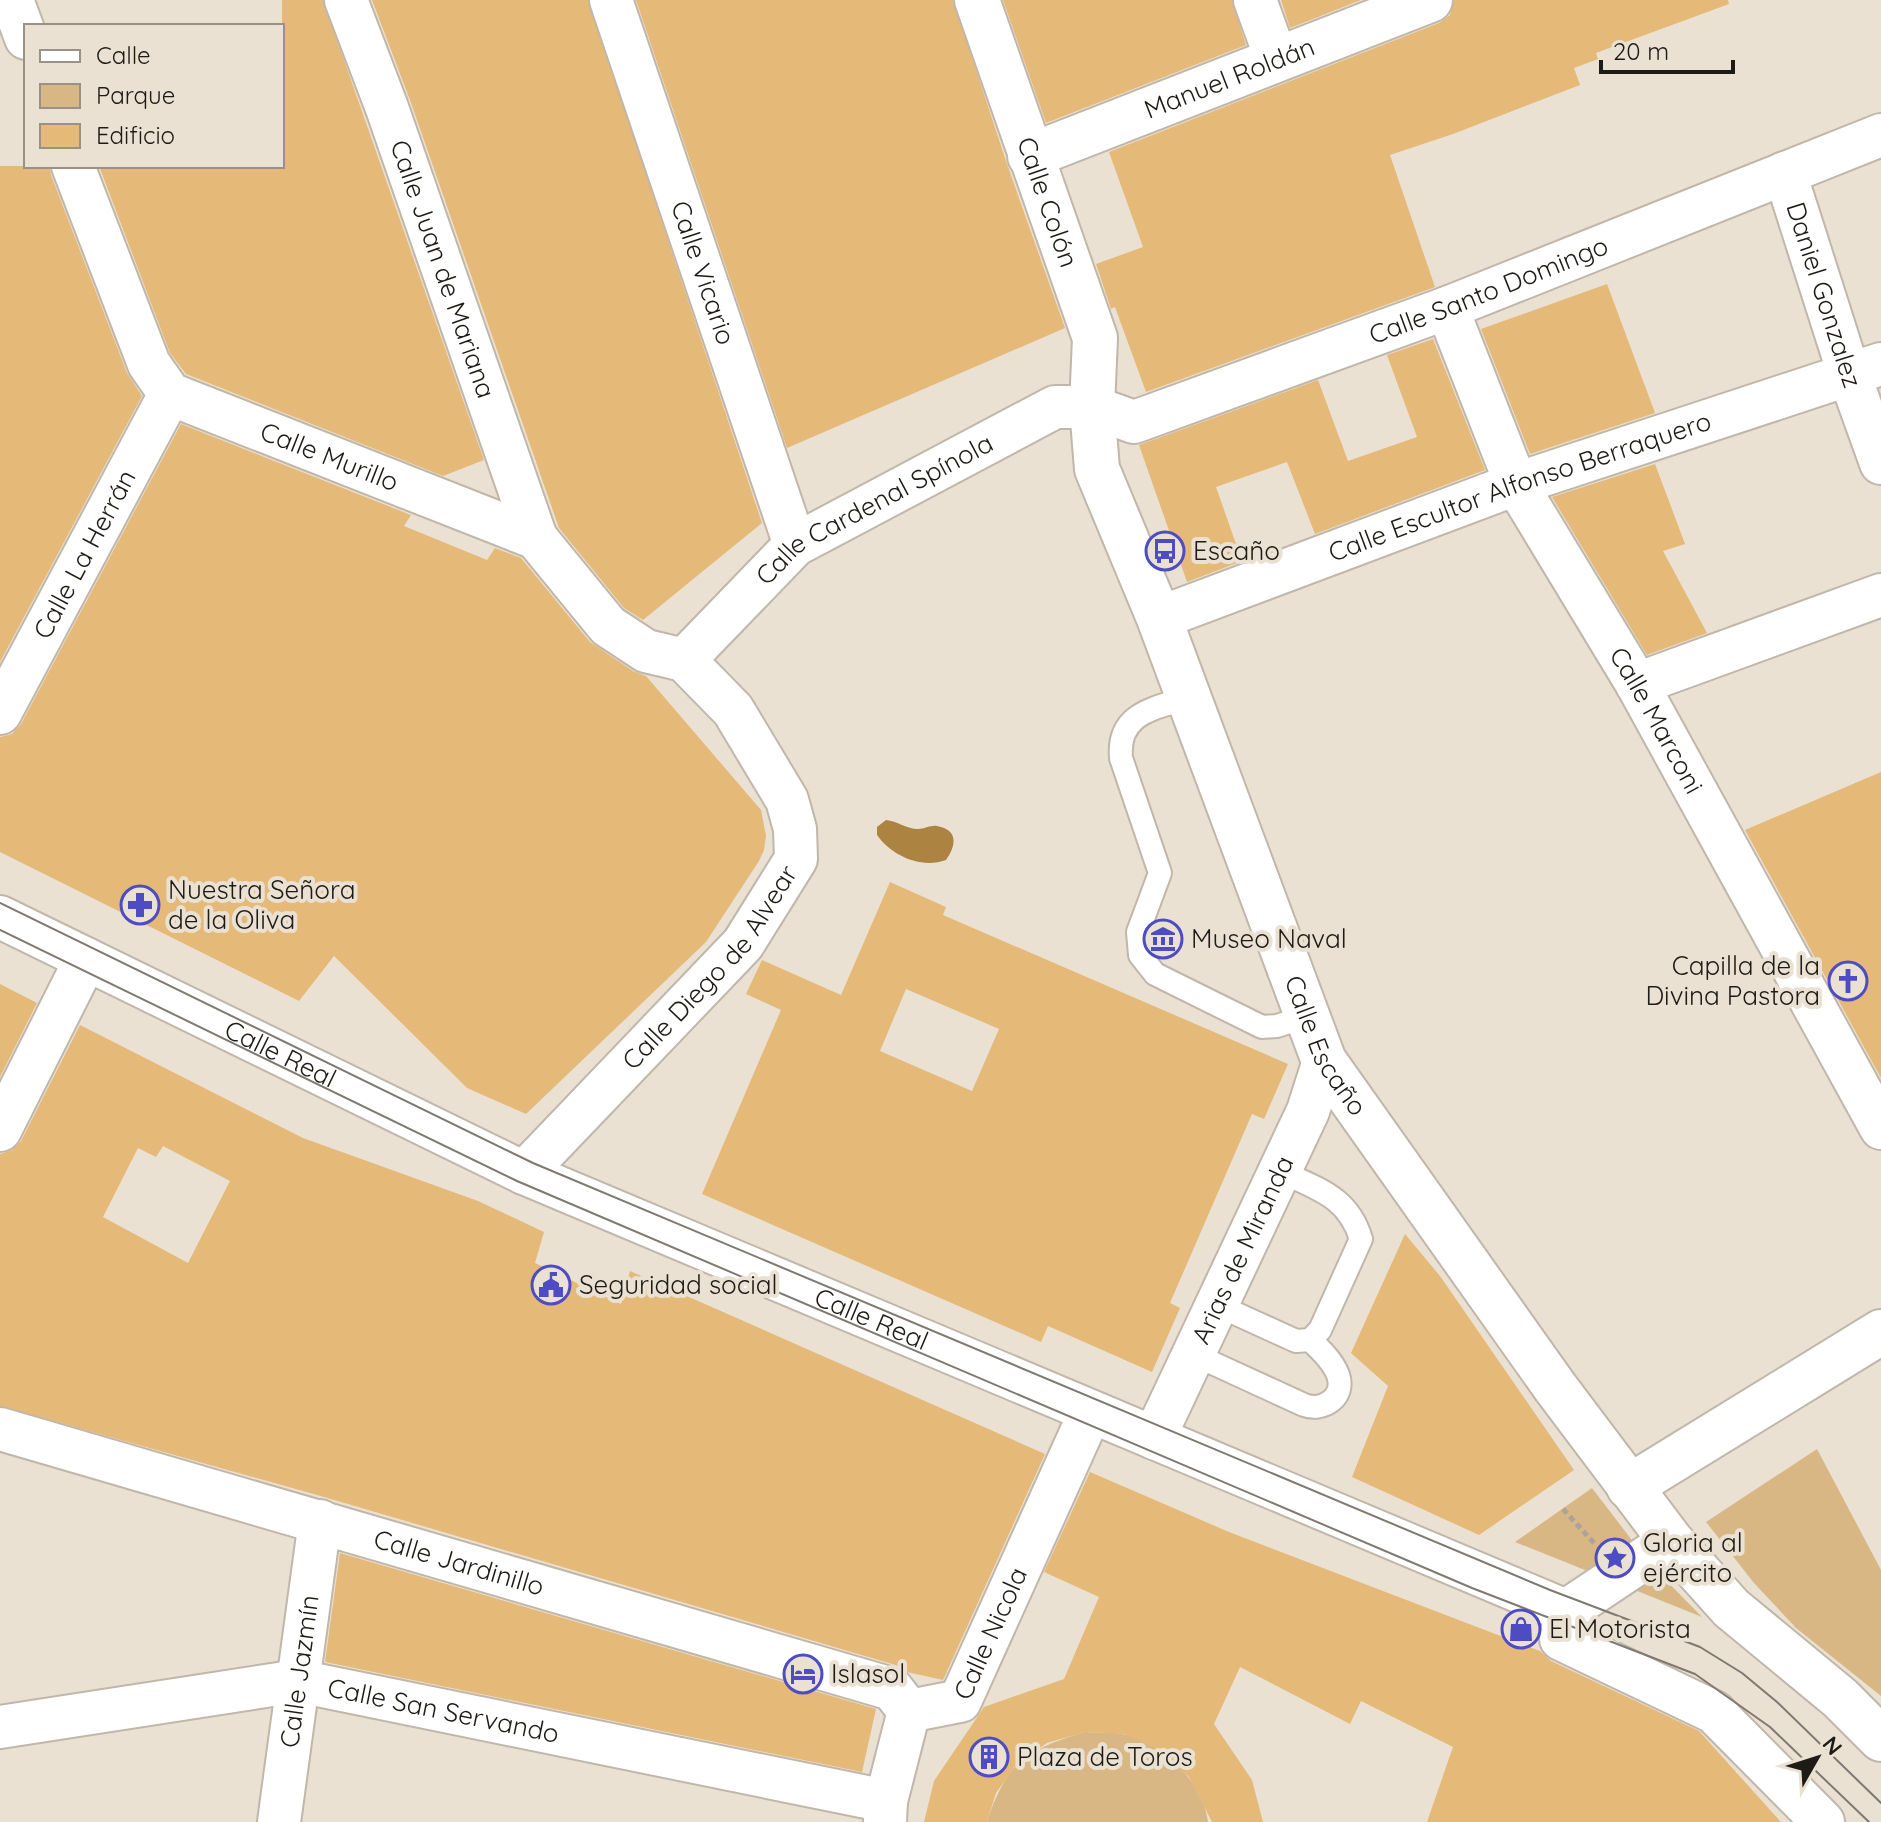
<svg xmlns="http://www.w3.org/2000/svg" width="1881" height="1822" font-family="Quicksand,sans-serif">
	<rect width="100%" height="100%" fill="#eae1d3"/>
	<g fill="#d9b785">
		<polygon points="1817,1449 1881,1570 1881,1696 1796,1628 1754,1583 1706,1522"/>
		<polygon points="1592,1488 1651,1565 1702,1617 1515,1542"/>
		<path d="M1085,1732C1097,1733 1110,1732 1122,1734C1162,1742 1203,1781 1208,1822H987C1006,1763 1027,1749 1085,1732Z"/>
	</g>
	<path fill="#ad8342" d="M886,820C897,821 907,829 918,829C925,829 930,825 937,826C959,830 956,846 946,860C921,869 892,856 877,835V827Z"/>
	<g fill="#e5b978" fill-rule="evenodd">
		<polygon points="282,0 323,0 484,460 443,476 186,374 170,353 99,166 282,166"/>
		<polygon points="372,0 588,0 762,523 643,620 624,608 559,528 410,100"/>
		<polygon points="636,0 953,0 1007,164 1065,328 787,448"/>
		<polygon points="1003,0 1232,0 1246,45 1046,123"/>
		<polygon points="1281,0 1361,0 1290,28"/>
		<polygon points="1454,0 1728,0 1729,4 1596,53 1598,59 1574,68 1580,85 1453,134 1390,155 1435,287 1146,392 1115,307 1111,309 1096,264 1143,247 1109,152 1439,23 1450,15"/>
		<polygon points="0,166 50,166 51,175 127,373 142,396 0,662"/>
		<polygon points="1607,284 1655,413 1530,454 1481,329"/>
		<polygon points="1433,339 1485,470 1315,534 1287,462 1216,487 1242,561 1187,582 1139,445 1318,380 1348,461 1417,437 1387,355"/>
		<polygon points="181,424 411,515 404,526 487,560 495,548 521,558 590,642 633,671 646,676 761,810 766,836 764,850 759,861 706,942 526,1114 467,1088 334,956 299,1001 0,852 0,737 12,734 21,724"/>
		<polygon points="1655,464 1685,544 1663,551 1707,633 1647,655 1552,497"/>
		<polygon points="1881,772 1881,1078 1745,830"/>
		<path d="M890,882L946,907L943,915L1288,1064L1264,1119L1252,1114L1170,1303L1180,1308L1152,1372L1048,1326L1041,1342L702,1194L781,1010L746,994L762,960L841,995ZM906,989L999,1029L972,1091L880,1051Z"/>
		<polygon points="0,984 37,1003 0,1077"/>
		<path d="M80,1025L303,1138L478,1201L544,1232L535,1263L621,1304L630,1271L1045,1454L943,1680L907,1672L899,1666L324,1497L0,1406V1154L12,1150L21,1141ZM163,1146L230,1181L188,1263L103,1217L138,1148L156,1157Z"/>
		<polygon points="1405,1234 1440,1276 1574,1470 1479,1535 1352,1477 1388,1386 1351,1353"/>
		<polygon points="1090,1472 1229,1532 1540,1651 1551,1661 1699,1731 1781,1822 1427,1822 1453,1747 1361,1701 1350,1724 1240,1667 1214,1724 1252,1780 1263,1822 1212,1822 1189,1777 1160,1750 1124,1734 1085,1732 1047,1743 1017,1764 996,1793 987,1822 924,1822 934,1781 984,1707 1064,1679 1099,1597 1044,1572"/>
		<polygon points="340,1553 876,1709 862,1772 325,1662"/>
	</g>
	<g fill="none" stroke-linecap="round" stroke-linejoin="round">
		<g stroke="#c0b7aa" stroke-width="26">
			<g id="lane">
				<path d="M1189,697C1155,709 1117,712 1121,758L1160,873L1138,932L1140,955L1155,974L1262,1027L1277,1026L1307,1016"/>
				<path d="M1217,1305L1296,1341L1310,1340L1320,1330L1361,1239C1348,1196 1317,1189 1280,1171"/>
				<path d="M1193,1354L1304,1405C1323,1412 1346,1397 1338,1375C1333,1361 1320,1349 1310,1340"/>
			</g>
		</g>
		<g stroke="#c0b7aa" stroke-width="46">
			<g id="street">
				<polyline points="12,0 26,38"/>
				<path id="s1" d="M346,0L387,108L536,538"/>
				<path id="s2" d="M611,0L795,545"/>
				<polyline points="1255,0 1276,58"/>
				<path id="s3" d="M73,166L149,364L170,394L536,538L608,626L646,651L684,660"/>
				<path id="s4" d="M1785,173L1849,374L1881,463"/>
				<path id="s5" d="M1447,308L1516,484L1637,684L1881,1128"/>
				<path id="s6" d="M1159,618L1516,484L1881,364"/>
				<path id="s7" d="M684,660L795,545L1055,407H1092L1134,422L1447,308L1881,135"/>
				<polyline points="1637,684 1881,595"/>
				<path id="s8" d="M0,713L170,394"/>
				<path id="s9" d="M0,917L524,1173L1566,1611L1561,1639L1714,1712L1823,1822"/>
				<polyline points="0,1130 86,959"/>
				<path id="s10" d="M524,1173L743,944L796,859L795,829L787,800L733,710L684,660"/>
				<path id="s11" d="M0,1429L892,1689L909,1711"/>
				<path id="s12" d="M1154,1438L1308,1111L1324,1061"/>
				<polyline points="1566,1611 1671,1541"/>
				<path id="s13" d="M909,1711L960,1701L1090,1413"/>
				<path id="s14" d="M0,1727L298,1681L886,1801"/>
				<path id="s15" d="M279,1822L320,1521"/>
				<polyline points="885,1822 886,1801 909,1711"/>
			</g>
		</g>
		<g stroke="#c0b7aa" stroke-width="48">
			<g id="secondary">
				<path id="s16" d="M977,0L1095,338L1092,407L1097,469L1159,618L1324,1061L1555,1387L1671,1541L1731,1608L1840,1698L1881,1739"/>
				<path id="s17" d="M1030,156L1430,0"/>
				<polyline points="1629,1487 1881,1332"/>
			</g>
		</g>
		<polyline stroke="#aca499" stroke-width="5" stroke-dasharray="6 4" stroke-linecap="butt" points="1563,1509 1594,1543"/>
		<use href="#lane" stroke="#fff" stroke-width="22"/>
		<use href="#street" stroke="#fff" stroke-width="42"/>
		<use href="#secondary" stroke="#fff" stroke-width="44"/>
		<g stroke="#7f7970" stroke-width="2">
			<polyline points="0,903 533,1163 1550,1590 1700,1647 1742,1673 1777,1702 1881,1803"/>
			<polyline points="0,930 517,1181 1472,1588 1695,1674 1770,1727 1869,1822"/>
		</g>
	</g>
	<defs>
		<g id="bus-ring" transform="scale(2)"><circle r="9.5" fill="#eae1d3" stroke="#4e4cc3" stroke-width="1.5"/><path d="M-5-6H5V4H4V6H2V4H-2V6H-4V4H-5ZM-3.5-4V0h7V-4ZM-3.5 1.2v1.5H-2V1.2ZM2 1.2v1.5H3.5V1.2Z" fill="#4e4cc3"/></g>
		<g id="pharmacy-ring" transform="scale(2)"><circle r="9.5" fill="#eae1d3" stroke="#4e4cc3" stroke-width="1.5"/><path d="M-2-6h4v4h4v4h-4v4h-4v-4h-4v-4h4Z" fill="#4e4cc3"/></g>
		<g id="museum-ring" transform="scale(2)"><circle r="9.5" fill="#eae1d3" stroke="#4e4cc3" stroke-width="1.5"/><path d="M0-6L6-3V-2H-6V-3ZM-5-1h2V3h-2ZM-1-1h2V3h-2ZM3-1h2V3H3ZM-6 4H6V6H-6Z" fill="#4e4cc3"/></g>
		<g id="church-ring" transform="scale(2)"><circle r="9.5" fill="#eae1d3" stroke="#4e4cc3" stroke-width="1.5"/><path d="M-1.2-6h2.4v3.5h3.3v2.4h-3.3V6h-2.4V-.1h-3.3v-2.4h3.3Z" fill="#4e4cc3"/></g>
		<g id="civic-ring" transform="scale(2)"><circle r="9.5" fill="#eae1d3" stroke="#4e4cc3" stroke-width="1.5"/><path d="M-.6-6.5H3V-4.5H.6V-3L4-1V1h2V6H-6V1h2V-1L-.6-3ZM-1.2 2.5V6h2.4V2.5Z" fill="#4e4cc3"/></g>
		<g id="sight-ring" transform="scale(2)"><circle r="9.5" fill="#eae1d3" stroke="#4e4cc3" stroke-width="1.5"/><path d="M0-6L1.8-2.2L6-1.7L2.9 1.2L3.7 5.4L0 3.3L-3.7 5.4L-2.9 1.2L-6-1.7L-1.8-2.2Z" fill="#4e4cc3"/></g>
		<g id="shop-ring" transform="scale(2)"><circle r="9.5" fill="#eae1d3" stroke="#4e4cc3" stroke-width="1.5"/><path d="M-5-2.5h2.3a2.7 3.5 0 0 1 5.4 0H5L5.5 6h-11ZM-1.5-2.5h3a1.5 2.3 0 0 0-3 0Z" fill="#4e4cc3"/></g>
		<g id="hotel-ring" transform="scale(2)"><circle r="9.5" fill="#eae1d3" stroke="#4e4cc3" stroke-width="1.5"/><path d="M-6-4.5h1.5V1H6V5H4.5V3h-9V5H-6ZM-4 0a1.8 1.8 0 1 1 3.6 0ZM.5 0V-2.5h3Q6-2.5 6 0Z" fill="#4e4cc3"/></g>
		<g id="building-ring" transform="scale(2)"><circle r="9.5" fill="#eae1d3" stroke="#4e4cc3" stroke-width="1.5"/><path d="M-4-6H4V6H1V3H-1V6H-4ZM-2.5-4.3h1.7v1.8h-1.7ZM.8-4.3h1.7v1.8H.8ZM-2.5-1h1.7V.8h-1.7ZM.8-1h1.7V.8H.8Z" fill="#4e4cc3"/></g>
	</defs>
	<g fill-rule="evenodd">
		<use href="#bus-ring" x="1165" y="551"/>
		<use href="#pharmacy-ring" x="140" y="905"/>
		<use href="#museum-ring" x="1163" y="939"/>
		<use href="#church-ring" x="1848" y="981"/>
		<use href="#civic-ring" x="551" y="1285"/>
		<use href="#sight-ring" x="1615" y="1558"/>
		<use href="#shop-ring" x="1521" y="1629"/>
		<use href="#hotel-ring" x="803" y="1674"/>
		<use href="#building-ring" x="989" y="1757"/>
	</g>
	<g text-anchor="middle" stroke-width="8" stroke-linejoin="round" paint-order="stroke">
		<g font-size="26" fill="#1e1b16" stroke="#eae1d3">
			<text dy="9" stroke="none"><textPath href="#s17" startOffset="214">Manuel Roldán</textPath></text>
			<text dy="9" stroke="none"><textPath href="#s16" startOffset="214">Calle Colón</textPath></text>
			<text dy="9" stroke="none"><textPath href="#s1" startOffset="286">Calle Juan de Mariana</textPath></text>
			<text dy="9" stroke="none"><textPath href="#s2" startOffset="288">Calle Vicario</textPath></text>
			<text dy="9" stroke="none"><textPath href="#s7" startOffset="914">Calle Santo Domingo</textPath></text>
			<text dy="9" stroke="none"><textPath href="#s4" startOffset="128">Daniel Gonzalez</textPath></text>
			<text dy="9" stroke="none"><textPath href="#s3" startOffset="420">Calle Murillo</textPath></text>
			<text dy="9" stroke="none"><textPath href="#s6" startOffset="384">Calle Escultor Alfonso Berraquero</textPath></text>
			<text dy="9" stroke="none"><textPath href="#s7" startOffset="246">Calle Cardenal Spínola</textPath></text>
			<text dy="9" stroke="none"><textPath href="#s8" startOffset="180">Calle La Herrán</textPath></text>
			<text dy="9" stroke="none"><textPath href="#s5" startOffset="464">Calle Marconi</textPath></text>
			<text dy="9" stroke="none"><textPath href="#s10" startOffset="278">Calle Diego de Alvear</textPath></text>
			<text dy="9" stroke="none"><textPath href="#s16" startOffset="1110">Calle Escaño</textPath></text>
			<text dy="9" stroke="none"><textPath href="#s9" startOffset="312">Calle Real</textPath></text>
			<text dy="9" stroke="none"><textPath href="#s12" startOffset="208">Arias de Miranda</textPath></text>
			<text dy="9" stroke="none"><textPath href="#s9" startOffset="960">Calle Real</textPath></text>
			<text dy="9" stroke="none"><textPath href="#s11" startOffset="478">Calle Jardinillo</textPath></text>
			<text dy="9" stroke="none"><textPath href="#s13" startOffset="126">Calle Nicola</textPath></text>
			<text dy="9" stroke="none"><textPath href="#s15" startOffset="152">Calle Jazmín</textPath></text>
			<text dy="9" stroke="none"><textPath href="#s14" startOffset="450">Calle San Servando</textPath></text>
		</g>
		<g font-size="26" fill="#1e1b16" stroke="#eae1d3" text-anchor="start">
			<text x="1193" y="560">Escaño</text>
			<text x="168" y="899">Nuestra Señora<tspan x="168" dy="30">de la Oliva</tspan></text>
			<text x="1191" y="948">Museo Naval</text>
			<text x="1820" y="975" text-anchor="end">Capilla de la<tspan x="1820" dy="30">Divina Pastora</tspan></text>
			<text x="579" y="1294">Seguridad social</text>
			<text x="1643" y="1552">Gloria al<tspan x="1643" dy="30">ejército</tspan></text>
			<text x="1549" y="1638">El Motorista</text>
			<text x="831" y="1683">Islasol</text>
			<text x="1017" y="1766">Plaza de Toros</text>
		</g>
	</g>
	<rect x="24" y="24" width="260" height="144" fill="#eae1d3" stroke="#989287" stroke-width="2"/>
	<rect x="40" y="50" width="40" height="12" fill="#ffffff" stroke="#989287" stroke-width="2"/>
	<text x="96" y="64" font-size="24" fill="#1e1b16">Calle</text>
	<rect x="40" y="84" width="40" height="24" fill="#d9b785" stroke="#989287" stroke-width="2"/>
	<text x="96" y="104" font-size="24" fill="#1e1b16">Parque</text>
	<rect x="40" y="124" width="40" height="24" fill="#e5b978" stroke="#989287" stroke-width="2"/>
	<text x="96" y="144" font-size="24" fill="#1e1b16">Edificio</text>
	<g transform="translate(1817 1758) rotate(51)" stroke="#eae1d3" stroke-width="6" paint-order="stroke">
	<path d="M0-6L14 30L0 20L-14 30Z" fill="#1e1b16"/>
	<text y="-12" font-size="22" font-weight="bold" text-anchor="middle" fill="#1e1b16">N</text>
	</g>
	<path d="M1601 60v12h132v-12" fill="none" stroke="#1e1b16" stroke-width="4"/>
	<text x="1613" y="60" font-size="24" fill="#1e1b16" stroke="#eae1d3" stroke-width="6" paint-order="stroke">20 m</text>
</svg>
